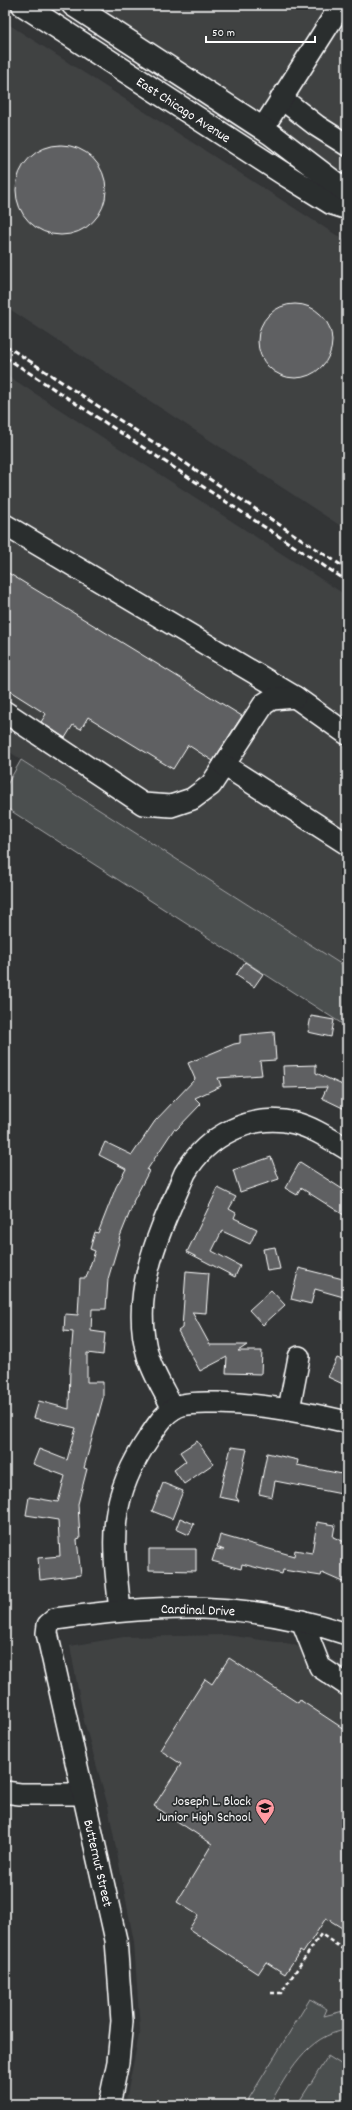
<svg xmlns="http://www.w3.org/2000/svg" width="352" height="2110" font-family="Dekko,sans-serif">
	<rect width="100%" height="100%" fill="#333536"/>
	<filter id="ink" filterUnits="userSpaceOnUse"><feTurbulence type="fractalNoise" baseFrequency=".025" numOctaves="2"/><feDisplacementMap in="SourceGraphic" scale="8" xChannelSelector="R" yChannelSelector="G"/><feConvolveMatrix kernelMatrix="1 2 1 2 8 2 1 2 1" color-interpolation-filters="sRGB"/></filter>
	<g filter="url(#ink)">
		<g fill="#404243">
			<polygon points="49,5 347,5 347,201"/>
			<polygon points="5,22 347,242 347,530 5,306"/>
			<polygon points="5,374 347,596 347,968 5,749"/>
			<polygon points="226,1635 291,1644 347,1665 347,2105 125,2105 140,2030 134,1942 108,1806 84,1721 70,1646 124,1637"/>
		</g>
		<g fill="#4c4f50" stroke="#a6a7a8">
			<polygon points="21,760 347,968 347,1027 5,807 5,788"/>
			<path d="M310,1999L327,2009L324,2016L347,2010V2030C306,2035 288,2074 269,2105H245Z"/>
			<polygon points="328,2056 347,2068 347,2105 297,2105"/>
		</g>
		<g fill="#5f6162" stroke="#fff">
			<circle cx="61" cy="190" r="45"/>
			<circle cx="295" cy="341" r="37"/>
			<polygon points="5,571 242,716 213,761 188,745 173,769 88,717 81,729 73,725 65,738 41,722 46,714 5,688"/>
			<polygon points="245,962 263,974 254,987 236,975"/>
			<polygon points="311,1016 334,1020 331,1037 308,1032"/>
			<polygon points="274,1032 276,1060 260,1061 262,1075 218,1078 221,1086 195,1098 201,1104 176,1130 174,1129 147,1170 149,1171 133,1202 134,1202 119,1239 120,1239 108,1279 106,1309 92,1309 91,1331 105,1333 103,1355 87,1353 87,1382 103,1382 103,1398 84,1468 87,1469 78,1504 80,1539 77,1540 81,1575 40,1580 38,1558 60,1556 58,1520 26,1515 29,1497 58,1502 65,1476 33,1464 39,1449 67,1460 76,1428 34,1418 39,1401 69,1409 70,1368 73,1332 64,1331 65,1314 78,1315 80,1278 86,1278 95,1251 90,1249 95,1232 98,1233 116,1187 126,1169 99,1155 105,1142 132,1155 155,1121 195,1079 188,1063 234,1044 240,1043 240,1035"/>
			<polygon points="316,1065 316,1073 347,1087 347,1110 322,1098 327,1087 284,1088 283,1066"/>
			<polygon points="271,1157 279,1179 240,1192 233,1170"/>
			<polygon points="300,1162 347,1192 347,1217 301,1188 297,1195 285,1188"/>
			<polygon points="218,1188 236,1197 229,1209 236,1213 234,1218 257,1229 250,1244 222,1231 212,1251 240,1266 235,1277 187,1252"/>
			<polygon points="275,1247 280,1269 267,1271 263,1249"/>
			<polygon points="299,1268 347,1280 347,1298 315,1289 311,1304 291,1299"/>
			<polygon points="186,1271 209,1273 206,1313 192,1312 210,1345 247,1345 238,1351 262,1351 261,1374 226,1373 227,1357 200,1371 178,1331 182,1328"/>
			<polygon points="271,1290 285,1305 263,1325 249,1310"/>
			<polygon points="337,1358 347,1362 347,1386 328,1377"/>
			<polygon points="197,1441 213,1464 184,1484 174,1470 186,1461 180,1452"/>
			<polygon points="231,1447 247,1449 236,1497 239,1501 219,1497"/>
			<polygon points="267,1453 298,1460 297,1465 347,1475 347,1495 275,1481 272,1497 259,1494"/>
			<polygon points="163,1483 183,1491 172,1519 152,1511"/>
			<polygon points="180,1518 194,1524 189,1535 176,1529"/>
			<polygon points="317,1522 335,1525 333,1537 347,1543 347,1584 322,1573 321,1576 283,1570 282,1574 242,1564 241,1569 212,1561 216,1549 224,1550 217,1547 220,1535 294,1556 295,1550 312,1553"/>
			<polygon points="149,1549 196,1549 196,1571 149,1570"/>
			<polygon points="229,1658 298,1703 300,1700 347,1731 347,1931 326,1918 303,1953 300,1951 285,1974 266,1962 258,1974 189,1929 198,1915 177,1902 212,1844 154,1806 181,1764 160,1750 205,1679 212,1684"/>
		</g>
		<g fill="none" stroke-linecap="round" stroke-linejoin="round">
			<g stroke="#fff" stroke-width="24">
				<g id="minor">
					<polyline points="281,98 317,126 347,145"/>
					<polyline points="263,128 341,5"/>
					<polyline points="5,525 295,697 347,734"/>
					<polyline points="5,712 143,804 171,806 192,799 211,785 264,704 272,699 295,697"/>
					<polyline points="224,765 347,844"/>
					<path d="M173,1409C165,1392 153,1374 148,1356C129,1292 160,1231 185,1173C207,1136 251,1112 295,1123C314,1128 330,1139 347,1149"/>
					<polyline points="289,1409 299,1357"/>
					<path d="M120,1610C112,1538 107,1499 150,1436C158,1424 167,1409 182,1405C193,1402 207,1403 218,1403C264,1404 303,1412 347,1422"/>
					<polyline points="302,1621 320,1667 347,1685"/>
					<polyline points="5,1792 20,1794 83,1794"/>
					<path d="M109,2105L118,2062L122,2021L116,1940L47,1633L48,1625L55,1619C161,1604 244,1600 347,1634"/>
				</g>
			</g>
			<g stroke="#fff" stroke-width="25">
				<g id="major">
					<polyline points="23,5 284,174 331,203 347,208"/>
					<polyline points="73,5 271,134 347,192"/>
				</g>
			</g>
			<polyline stroke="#fff" stroke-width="2.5" stroke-dasharray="4 3" stroke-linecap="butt" points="271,1993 281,1993 321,1934 347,1952"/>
			<use href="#minor" stroke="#2a2d2e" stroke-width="21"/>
			<use href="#major" stroke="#2a2d2e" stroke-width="22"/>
			<g stroke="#fff" stroke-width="3" stroke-dasharray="6 3" stroke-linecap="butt">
				<polyline points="5,345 347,569"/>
				<polyline points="5,357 347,581"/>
			</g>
		</g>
	</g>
	<defs>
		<g id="school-pin" transform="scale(1)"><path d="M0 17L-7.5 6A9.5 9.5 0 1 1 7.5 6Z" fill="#ff9aa2" stroke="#2a2d2e"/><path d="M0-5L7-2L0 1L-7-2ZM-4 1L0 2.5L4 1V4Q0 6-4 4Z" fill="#111"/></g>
	</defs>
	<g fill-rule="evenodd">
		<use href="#school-pin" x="265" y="1808"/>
	</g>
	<g text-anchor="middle" stroke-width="3.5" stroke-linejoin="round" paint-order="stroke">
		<g font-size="14" fill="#fff" stroke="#2a2d2e">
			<text transform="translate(184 109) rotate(33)" y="5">East Chicago Avenue</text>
			<text transform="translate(198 1609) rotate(2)" y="5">Cardinal Drive</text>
			<text transform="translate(99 1863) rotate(77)" y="5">Butternut Street</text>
		</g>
		<g font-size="14" fill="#fff" stroke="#2a2d2e" text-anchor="end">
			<text x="251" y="1805">Joseph L. Block<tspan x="251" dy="16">Junior High School</tspan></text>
		</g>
	</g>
	<rect width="352" height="2110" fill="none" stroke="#2a2d2e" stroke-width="20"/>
	<rect x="10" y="10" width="332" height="2090" fill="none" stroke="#fff" stroke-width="1.5" filter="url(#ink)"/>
	<path d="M206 36v6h109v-6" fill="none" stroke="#ffffff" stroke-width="2"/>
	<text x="212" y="36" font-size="12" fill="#ffffff" stroke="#2a2d2e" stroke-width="3" paint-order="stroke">50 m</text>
</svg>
